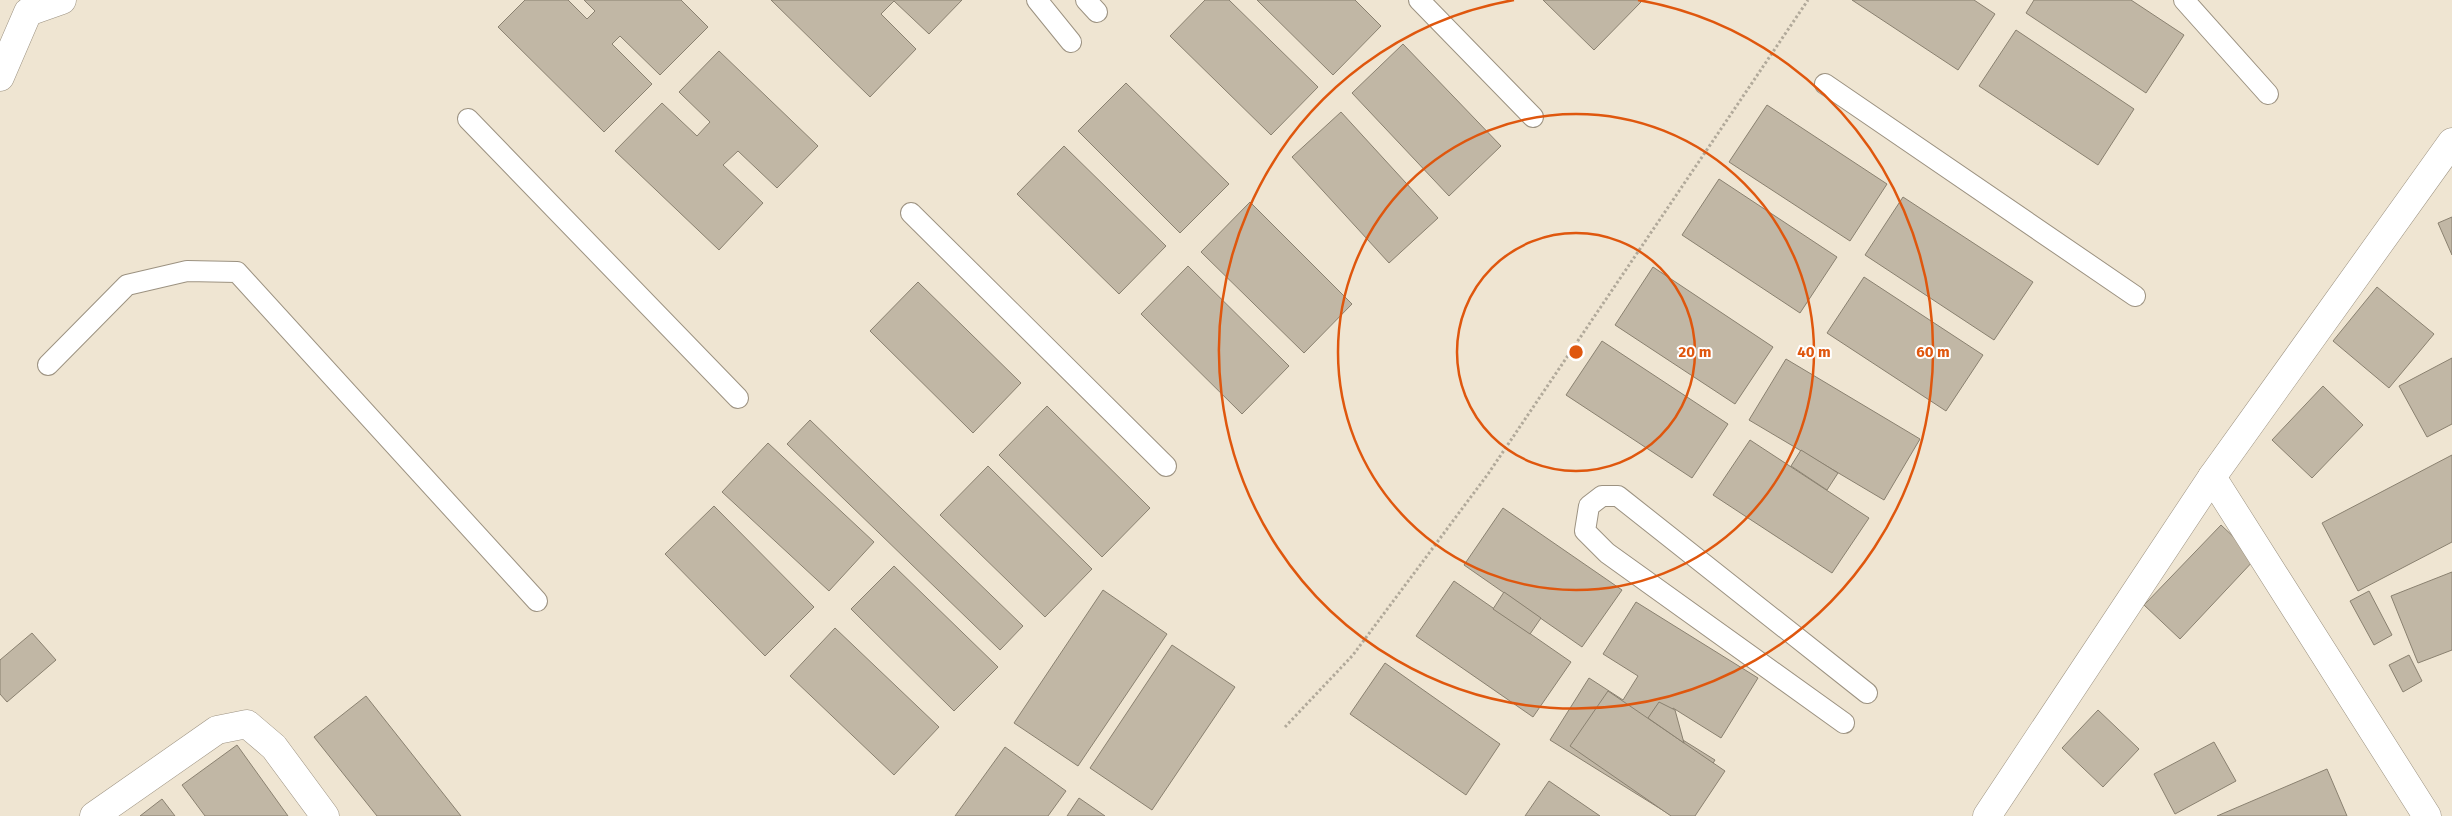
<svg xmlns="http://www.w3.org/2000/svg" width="2452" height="816" font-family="'Fira Sans',sans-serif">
	<rect width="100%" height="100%" fill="#efe5d2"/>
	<g fill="#c1b7a5" stroke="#8a8170">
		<polygon points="525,0 568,0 587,19 595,11 584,0 681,0 708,27 660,75 620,36 612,44 652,84 604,132 498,27"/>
		<polygon points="771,0 962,0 929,34 894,1 881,14 916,49 870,97"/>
		<polygon points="1205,0 1229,0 1318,87 1271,135 1170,36"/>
		<polygon points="1257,0 1355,0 1381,26 1333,75"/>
		<polygon points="1543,0 1639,0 1641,2 1594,50"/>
		<polygon points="1852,0 1974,0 1995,14 1958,70"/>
		<polygon points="2034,0 2131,0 2184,35 2146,93 2026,13"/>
		<polygon points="2016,30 2134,109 2098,165 1979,86"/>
		<polygon points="1403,44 1501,146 1449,196 1352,93"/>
		<polygon points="719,51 818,146 777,188 738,151 723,165 763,203 719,250 615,151 662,103 697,136 710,122 679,92"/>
		<polygon points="1126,83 1229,184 1180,233 1078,131"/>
		<polygon points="1767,105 1887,184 1850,241 1729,162"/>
		<polygon points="1341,112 1438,218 1389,263 1292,157"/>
		<polygon points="1064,146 1166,246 1119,294 1017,194"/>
		<polygon points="1719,179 1837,257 1800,313 1682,235"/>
		<polygon points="1903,197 2033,282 1994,340 1865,255"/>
		<polygon points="1250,202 1352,304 1304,353 1201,252"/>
		<polygon points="2452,217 2452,255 2438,223"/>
		<polygon points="1188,266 1289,366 1242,414 1141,314"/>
		<polygon points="1653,267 1773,347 1735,404 1615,325"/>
		<polygon points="1864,277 1983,355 1946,411 1827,333"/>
		<polygon points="918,282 1021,383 973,433 870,331"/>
		<polygon points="2377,287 2434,334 2389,388 2333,341"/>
		<polygon points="1602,341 1728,424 1692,478 1566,395"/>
		<polygon points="2452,358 2452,424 2427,437 2399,386"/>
		<polygon points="1786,359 1920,439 1884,500 1749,420"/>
		<polygon points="2323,386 2363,425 2312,478 2272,440"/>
		<polygon points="1047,406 1150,508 1102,557 999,455"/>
		<polygon points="810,420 1023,626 1000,650 787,444"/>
		<polygon points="1750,440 1869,518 1832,573 1713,495"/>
		<polygon points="768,443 874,542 829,591 722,492"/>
		<polygon points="1801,450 1838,473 1827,490 1791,466"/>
		<polygon points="2452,455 2452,542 2358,591 2322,523"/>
		<polygon points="988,466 1092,569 1045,617 940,515"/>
		<polygon points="714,506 814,607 765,656 665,554"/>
		<polygon points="1503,508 1622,590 1582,647 1464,565"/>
		<polygon points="2221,525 2256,558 2180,639 2144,605"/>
		<polygon points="894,566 998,667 954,711 851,609"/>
		<polygon points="2452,572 2452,650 2418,663 2391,596"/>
		<polygon points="1454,581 1571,662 1533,717 1416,636"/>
		<polygon points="1103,590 1167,634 1078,766 1014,723"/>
		<polygon points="2369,591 2392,635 2374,645 2350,601"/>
		<polygon points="1504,592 1541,618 1530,634 1493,609"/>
		<polygon points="1636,602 1758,678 1721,738 1673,708 1662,727 1715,760 1680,816 1672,816 1550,740 1589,678 1623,700 1638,676 1603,654"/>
		<polygon points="835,628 939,727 894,775 790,676"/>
		<polygon points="32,633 56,660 7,702 0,694 0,660"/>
		<polygon points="1172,645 1235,687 1152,810 1090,768"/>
		<polygon points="2409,655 2422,681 2403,692 2389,665"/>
		<polygon points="1385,663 1500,744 1466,795 1350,714"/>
		<polygon points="1608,691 1725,771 1695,816 1671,816 1570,746"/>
		<polygon points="366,696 461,816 377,816 314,737"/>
		<polygon points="1659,702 1675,710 1684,743 1648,718"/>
		<polygon points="2098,710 2139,749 2103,787 2062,748"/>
		<polygon points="2214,742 2236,781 2175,814 2154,774"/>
		<polygon points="237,745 288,816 205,816 182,785"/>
		<polygon points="1005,747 1066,791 1048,816 955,816"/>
		<polygon points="2327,769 2347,816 2217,816"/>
		<polygon points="1549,781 1600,816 1525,816"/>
		<polygon points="1079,798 1105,816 1067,816"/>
		<polygon points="162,799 175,816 140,816"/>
	</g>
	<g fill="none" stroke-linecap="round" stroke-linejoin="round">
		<g stroke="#9c9281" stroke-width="22">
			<g id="lane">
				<polyline points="1037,0 1071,42"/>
				<polyline points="1086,0 1097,12"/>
				<polyline points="1419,0 1533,117"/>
				<polyline points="2184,0 2268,94"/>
				<polyline points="1825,84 2135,296"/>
				<polyline points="468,119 738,398"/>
				<polyline points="911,213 1166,466"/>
				<polyline points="48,365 127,285 187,271 237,272 537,601"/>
				<polyline points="1844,723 1607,553 1585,531 1589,506 1602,496 1618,496 1867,693"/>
			</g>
		</g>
		<g stroke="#9c9281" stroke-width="29">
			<g id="street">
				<polyline points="0,77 28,12 62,0"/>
				<polyline points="2212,477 2427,816"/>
				<polyline points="94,816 217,730 247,724 274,747 325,816"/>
				<polyline points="1987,816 2212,477 2452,142"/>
			</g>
		</g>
		<polyline stroke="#b1a99a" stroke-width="3" stroke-dasharray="2.5 2.5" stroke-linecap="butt" points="1285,727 1353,655 1488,474 1808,0"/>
		<use href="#lane" stroke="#fff" stroke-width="20"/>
		<use href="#street" stroke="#fff" stroke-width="28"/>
	</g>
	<g fill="none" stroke="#df570e" stroke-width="2.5">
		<circle cx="1576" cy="352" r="119"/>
		<circle cx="1576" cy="352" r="238"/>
		<path d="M1638 0A357 357 0 1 1 1514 0"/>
	</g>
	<circle cx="1576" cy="352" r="8" fill="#df570e" stroke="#fff" stroke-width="2.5"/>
	<g font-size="15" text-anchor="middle" font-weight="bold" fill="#df570e" stroke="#fff" stroke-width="4" stroke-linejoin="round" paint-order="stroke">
		<text x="1695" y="357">20 m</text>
		<text x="1814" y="357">40 m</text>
		<text x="1933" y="357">60 m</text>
	</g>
</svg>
